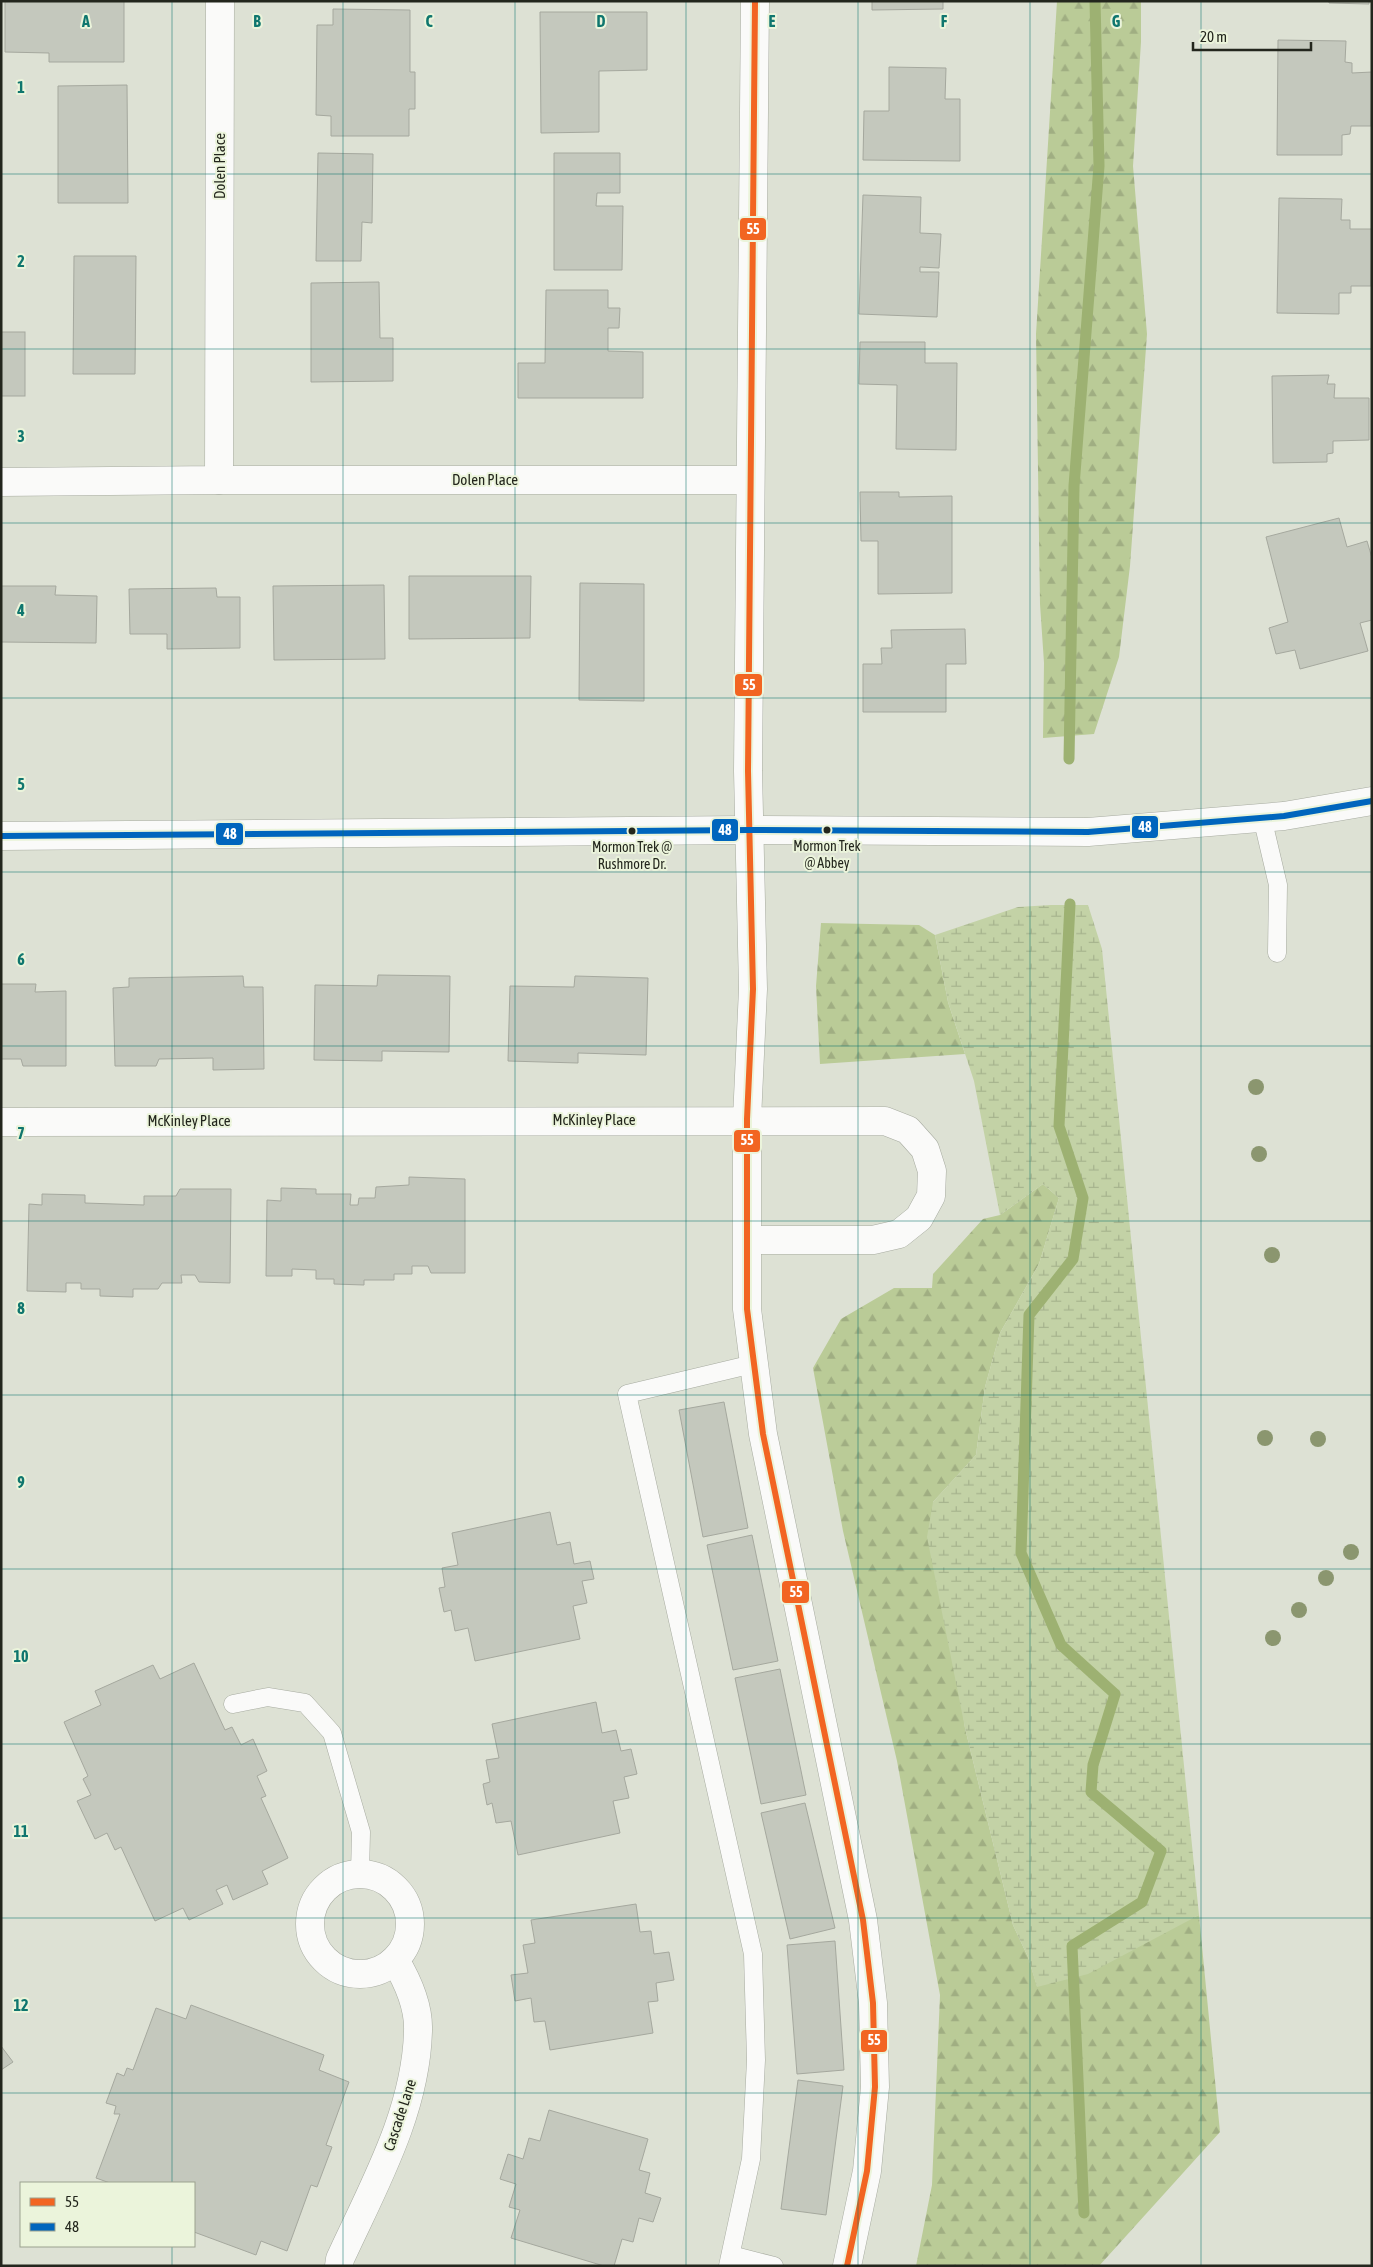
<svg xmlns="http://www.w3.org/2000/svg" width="1373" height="2267" font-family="'Asap Condensed',sans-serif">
	<defs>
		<pattern id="forest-firs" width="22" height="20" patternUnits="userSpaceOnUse" patternTransform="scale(1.25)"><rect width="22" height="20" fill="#bacb97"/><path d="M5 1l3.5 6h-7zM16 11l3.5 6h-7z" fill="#a0ae82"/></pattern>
		<pattern id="wetland-marsh" width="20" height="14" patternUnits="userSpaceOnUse" patternTransform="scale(1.25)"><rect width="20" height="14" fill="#c3d2a6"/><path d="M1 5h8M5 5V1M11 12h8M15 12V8" fill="none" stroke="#a7b48e"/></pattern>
	</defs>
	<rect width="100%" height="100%" fill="#dde1d4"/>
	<g fill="url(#forest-firs)">
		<polygon points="1057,1 1141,1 1141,42 1133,166 1147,334 1130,566 1119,657 1094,734 1043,738 1044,663 1040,604 1036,334"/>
		<polygon points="821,923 919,925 935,935 948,1002 965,1054 820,1064 816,986"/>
		<polygon points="1043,1184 1059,1198 1039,1264 1000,1333 985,1387 976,1455 933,1502 965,1728 1013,1925 1028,1957 1037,1986 1199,1915 1220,2132 1099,2266 916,2266 932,2185 940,1995 897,1761 843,1531 813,1368 841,1319 894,1288 932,1288 933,1274 983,1219 1000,1215"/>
	</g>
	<polygon fill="url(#wetland-marsh)" points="1051,905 1088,905 1102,949 1199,1915 1088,1974 1037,1987 1028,1957 1013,1925 965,1728 927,1537 933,1502 976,1455 985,1387 1000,1333 1039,1264 1059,1198 1043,1184 1000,1215 974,1081 948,1002 935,935 1018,907"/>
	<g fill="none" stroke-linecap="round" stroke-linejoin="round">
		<g stroke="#9db172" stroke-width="11">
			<polyline points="1069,759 1074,486 1099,166 1095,1"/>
			<polyline points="1070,904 1059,1126 1083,1198 1073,1259 1029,1315 1021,1553 1061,1645 1115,1694 1093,1765 1091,1792 1161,1851 1142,1902 1072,1946 1084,2213"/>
		</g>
	</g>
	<g fill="#c4c8bd" stroke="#a5a89e">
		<polygon points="5,1 124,1 124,62 49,62 49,53 5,52"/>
		<polygon points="872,1 943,1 943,9 872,10"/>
		<polygon points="1329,1 1369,1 1369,4 1329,3"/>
		<polygon points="333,9 410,10 410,72 415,72 415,109 409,109 409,136 331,136 331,116 316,115 317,25 333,25"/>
		<polygon points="540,12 647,12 647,70 599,71 599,132 541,133"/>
		<polygon points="1278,40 1346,41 1345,62 1352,63 1352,73 1372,72 1371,126 1351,126 1350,134 1342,135 1342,155 1277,155"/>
		<polygon points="889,67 946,68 945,99 960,99 960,161 863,160 864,111 889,111"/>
		<polygon points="127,85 128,203 58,203 58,86"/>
		<polygon points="318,153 373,154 372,223 362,222 361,261 316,261"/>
		<polygon points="554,153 620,153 620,193 597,193 596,206 623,206 622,270 554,270"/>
		<polygon points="863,195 921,197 920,233 941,234 939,268 920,267 920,272 939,272 937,317 859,314"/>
		<polygon points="1279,198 1342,199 1341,220 1350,220 1350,229 1372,229 1371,286 1351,286 1351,293 1339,293 1339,314 1277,313"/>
		<polygon points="74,256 136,256 135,374 73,374"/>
		<polygon points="379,282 380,338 393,338 393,381 311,382 311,283"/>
		<polygon points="546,290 608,290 608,308 620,308 619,328 608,328 608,351 643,352 643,398 518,398 518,363 545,363"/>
		<rect x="1" y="332" width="24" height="64"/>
		<polygon points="860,342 925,342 925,363 957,363 956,450 896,449 897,385 859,384"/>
		<polygon points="1329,375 1327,384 1335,384 1334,398 1369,398 1369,440 1333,441 1333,453 1327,454 1327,462 1273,463 1272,376"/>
		<polygon points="860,492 899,492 899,497 952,496 952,593 878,594 878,541 861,541"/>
		<polygon points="1339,518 1347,547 1367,541 1372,558 1372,620 1360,623 1368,651 1300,669 1295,650 1276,654 1269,628 1288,622 1266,537"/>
		<polygon points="409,576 531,576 530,638 409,639"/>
		<polygon points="580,583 644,584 644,701 579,700"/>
		<polygon points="384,585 385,659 274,660 273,586"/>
		<polygon points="1,586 56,586 55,595 97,596 96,643 1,642"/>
		<polygon points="216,588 217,597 240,597 240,648 167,649 167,634 130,634 129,589"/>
		<polygon points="965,629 966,664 946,664 946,712 863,712 863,664 882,664 881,648 892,648 891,630"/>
		<polygon points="378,975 450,976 449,1052 382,1051 382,1061 314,1060 315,985 377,986"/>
		<polygon points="243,976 244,987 263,987 264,1069 213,1070 213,1058 159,1059 156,1066 115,1066 113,988 129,987 129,978"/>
		<polygon points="575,976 648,978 646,1055 578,1053 578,1063 508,1061 510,986 574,987"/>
		<polygon points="1,984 36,984 35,992 66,991 66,1066 23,1066 21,1059 1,1059"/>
		<polygon points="409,1177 465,1179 465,1273 431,1273 428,1266 412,1266 412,1274 394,1274 394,1280 364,1280 364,1285 334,1284 334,1279 316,1279 316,1270 292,1269 292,1276 266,1276 267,1200 281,1201 281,1188 316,1189 316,1194 351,1194 350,1205 358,1205 359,1198 375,1198 376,1187 409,1185"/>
		<polygon points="180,1189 231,1189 230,1283 199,1282 195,1275 181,1275 182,1283 162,1283 158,1289 133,1289 133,1297 100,1296 100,1289 81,1289 81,1283 66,1283 66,1292 27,1291 29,1204 42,1205 42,1194 85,1195 85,1203 144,1205 144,1196 176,1196"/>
		<polygon points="724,1402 748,1528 703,1537 679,1410"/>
		<polygon points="550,1512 557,1545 570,1542 574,1564 590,1561 594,1579 582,1581 587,1603 573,1606 580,1639 475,1661 468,1628 455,1631 451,1610 444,1612 439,1588 445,1587 442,1568 458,1565 452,1533"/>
		<polygon points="752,1535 778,1661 733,1670 707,1545"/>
		<polygon points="194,1663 225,1730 232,1727 241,1745 253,1739 267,1771 257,1776 266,1796 261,1798 288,1858 262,1871 268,1884 233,1900 227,1885 216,1890 223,1904 189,1920 183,1908 155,1921 121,1847 115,1850 107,1833 95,1839 77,1801 91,1795 83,1779 88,1776 64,1722 101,1705 95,1691 153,1665 160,1679"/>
		<polygon points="780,1669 806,1795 761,1804 735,1678"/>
		<polygon points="596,1702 602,1733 616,1730 621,1751 631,1749 637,1774 624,1777 629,1798 613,1801 620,1833 518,1855 511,1821 496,1823 492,1803 487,1805 483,1784 490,1782 486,1760 499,1758 492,1724"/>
		<polygon points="805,1803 835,1928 790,1939 761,1813"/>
		<polygon points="636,1904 640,1932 651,1931 654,1954 669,1952 674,1980 656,1983 658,2001 648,2002 653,2033 550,2050 545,2021 534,2022 531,1998 515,2001 511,1975 528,1973 523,1945 535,1943 531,1920"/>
		<polygon points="835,1941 844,2070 797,2074 787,1945"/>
		<polygon points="191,2005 324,2055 319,2070 349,2082 326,2145 332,2147 317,2187 311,2185 287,2251 261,2241 256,2255 194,2232 194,2183 110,2183 96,2178 120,2114 114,2114 116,2106 106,2103 117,2073 124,2076 127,2068 133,2070 156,2008 186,2019"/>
		<polygon points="1,2046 13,2062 1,2070"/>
		<polygon points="798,2080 843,2086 826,2215 781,2209"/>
		<polygon points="549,2110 648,2139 639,2170 650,2173 645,2193 661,2198 653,2222 639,2218 633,2242 622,2239 614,2266 604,2266 511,2238 520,2210 509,2207 516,2184 500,2179 508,2154 523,2159 529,2138 540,2141"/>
	</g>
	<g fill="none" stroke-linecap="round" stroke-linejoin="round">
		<g stroke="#a7aba0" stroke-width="19">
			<g id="service">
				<polyline points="1262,817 1278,885 1277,953"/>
				<polyline points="233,1704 268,1697 305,1703 332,1733 361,1832 360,1874"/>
				<polyline points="731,2255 774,2266"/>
				<polyline points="728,2266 751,2159 756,2060 753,1954 627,1394 753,1364"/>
			</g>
		</g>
		<g stroke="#a7aba0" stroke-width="29">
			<g id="minor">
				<polyline points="755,1 748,771 753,989 747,1119 747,1309 763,1434 863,1920 873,2003 875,2087 867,2171 847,2266"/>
				<polyline points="219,480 750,480"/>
				<polyline points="1,482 219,480 220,1"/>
				<polyline points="1,1122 885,1121 908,1130 925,1149 932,1171 931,1196 919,1218 899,1234 873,1240 748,1240"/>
				<circle cx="360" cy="1924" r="50"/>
				<path d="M339,2266L340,2259C373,2187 416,2112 418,2031C419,2007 407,1980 395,1960"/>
			</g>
		</g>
		<g stroke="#a7aba0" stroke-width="29">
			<polyline id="secondary" points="1,836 750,830 1088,832 1284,816 1372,801"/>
		</g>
		<use href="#service" stroke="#fafaf9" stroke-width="18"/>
		<use href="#minor" stroke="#fafaf9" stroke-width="28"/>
		<use href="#secondary" stroke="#fafaf9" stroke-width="28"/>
		<g stroke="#ebf4db" stroke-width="10">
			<polyline id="bus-1" points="755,1 748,771 753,989 747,1119 747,1309 763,1434 863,1920 873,2003 875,2087 867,2171 847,2266"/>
		</g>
		<g stroke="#ebf4db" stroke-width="10">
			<polyline id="bus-2" points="1,836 750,830 1088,832 1284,816 1372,801"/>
		</g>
		<use href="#bus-1" stroke="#f26522" stroke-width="6"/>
		<use href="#bus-2" stroke="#0065bd" stroke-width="6"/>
	</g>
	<g fill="#8b966f">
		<circle cx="1256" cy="1087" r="8"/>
		<circle cx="1259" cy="1154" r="8"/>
		<circle cx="1272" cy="1255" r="8"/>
		<circle cx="1265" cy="1438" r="8"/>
		<circle cx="1318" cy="1439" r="8"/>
		<circle cx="1351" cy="1552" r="8"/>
		<circle cx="1326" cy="1578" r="8"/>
		<circle cx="1299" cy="1610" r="8"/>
		<circle cx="1273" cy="1638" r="8"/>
	</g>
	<path fill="none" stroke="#0f766e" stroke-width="1" stroke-opacity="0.55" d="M172,1V2183M343,1V2266M515,1V2266M686,1V2266M858,1V2266M1030,1V2266M1201,1V2266M1,174H1372M1,349H1372M1,523H1372M1,698H1372M1,872H1372M1,1046H1372M1,1221H1372M1,1395H1372M1,1569H1372M1,1744H1372M1,1918H1372M1,2093H1372M172,2246V2266"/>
	<g fill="#23261d" stroke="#ebf4db" stroke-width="2">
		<circle cx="827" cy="830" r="4.5"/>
		<circle cx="632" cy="831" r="4.5"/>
	</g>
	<g text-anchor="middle" stroke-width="4" stroke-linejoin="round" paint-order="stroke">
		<g font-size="14" fill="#23261d" stroke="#ebf4db">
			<text x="827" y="851">Mormon Trek<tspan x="827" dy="17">@ Abbey</tspan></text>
			<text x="632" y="852">Mormon Trek @<tspan x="632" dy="17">Rushmore Dr.</tspan></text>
		</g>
		<g font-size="15" fill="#23261d" stroke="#ebf4db">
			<text transform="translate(220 166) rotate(-90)" y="5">Dolen Place</text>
			<text x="485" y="485">Dolen Place</text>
			<text x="594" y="1125">McKinley Place</text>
			<text x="189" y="1126">McKinley Place</text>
			<text transform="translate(400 2115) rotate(-72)" y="5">Cascade Lane</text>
		</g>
	</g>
	<g font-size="16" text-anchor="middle" font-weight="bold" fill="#0f766e" stroke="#ebf4db" stroke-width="4" stroke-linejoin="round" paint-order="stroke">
		<text x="86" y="27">A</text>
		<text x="257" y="27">B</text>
		<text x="429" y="27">C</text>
		<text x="601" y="27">D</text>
		<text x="772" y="27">E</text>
		<text x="944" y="27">F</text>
		<text x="1116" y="27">G</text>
		<text x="21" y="93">1</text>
		<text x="21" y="267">2</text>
		<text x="21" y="442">3</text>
		<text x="21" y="616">4</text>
		<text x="21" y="790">5</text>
		<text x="21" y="965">6</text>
		<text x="21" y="1139">7</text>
		<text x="21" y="1314">8</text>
		<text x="21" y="1488">9</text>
		<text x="21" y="1662">10</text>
		<text x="21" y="1837">11</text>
		<text x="21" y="2011">12</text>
	</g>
	<g stroke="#ebf4db" stroke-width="2">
		<rect x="739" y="217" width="28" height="24" rx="5" fill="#f26522"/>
		<rect x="734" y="673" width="29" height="24" rx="5" fill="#f26522"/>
		<rect x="1131" y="815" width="28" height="24" rx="5" fill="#0065bd"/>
		<rect x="711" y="818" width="28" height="24" rx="5" fill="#0065bd"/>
		<rect x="215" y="822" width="29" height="24" rx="5" fill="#0065bd"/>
		<rect x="733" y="1129" width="28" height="24" rx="5" fill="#f26522"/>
		<rect x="781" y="1580" width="29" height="24" rx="5" fill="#f26522"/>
		<rect x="860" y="2029" width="28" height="24" rx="5" fill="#f26522"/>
	</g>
	<g font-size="14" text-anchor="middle" font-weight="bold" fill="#fff">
		<text x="753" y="234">55</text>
		<text x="749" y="690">55</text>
		<text x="1145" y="832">48</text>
		<text x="725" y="835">48</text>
		<text x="230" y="839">48</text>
		<text x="747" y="1145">55</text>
		<text x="796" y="1597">55</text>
		<text x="874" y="2045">55</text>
	</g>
	<rect width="1373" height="2267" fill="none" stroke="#23261d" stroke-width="5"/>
	<rect x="20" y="2182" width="175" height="65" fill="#ebf4db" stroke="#9ba28f"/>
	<rect x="30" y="2198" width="25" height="8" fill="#f26522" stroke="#9ba28f"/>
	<text x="65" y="2207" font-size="15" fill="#23261d">55</text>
	<rect x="30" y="2223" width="25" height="8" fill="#0065bd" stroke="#9ba28f"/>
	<text x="65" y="2232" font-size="15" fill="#23261d">48</text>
	<path d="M1193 42v8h118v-8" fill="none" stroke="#23261d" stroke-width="2.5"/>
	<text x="1200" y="42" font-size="15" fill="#23261d" stroke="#ebf4db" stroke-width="4" paint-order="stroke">20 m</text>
</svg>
